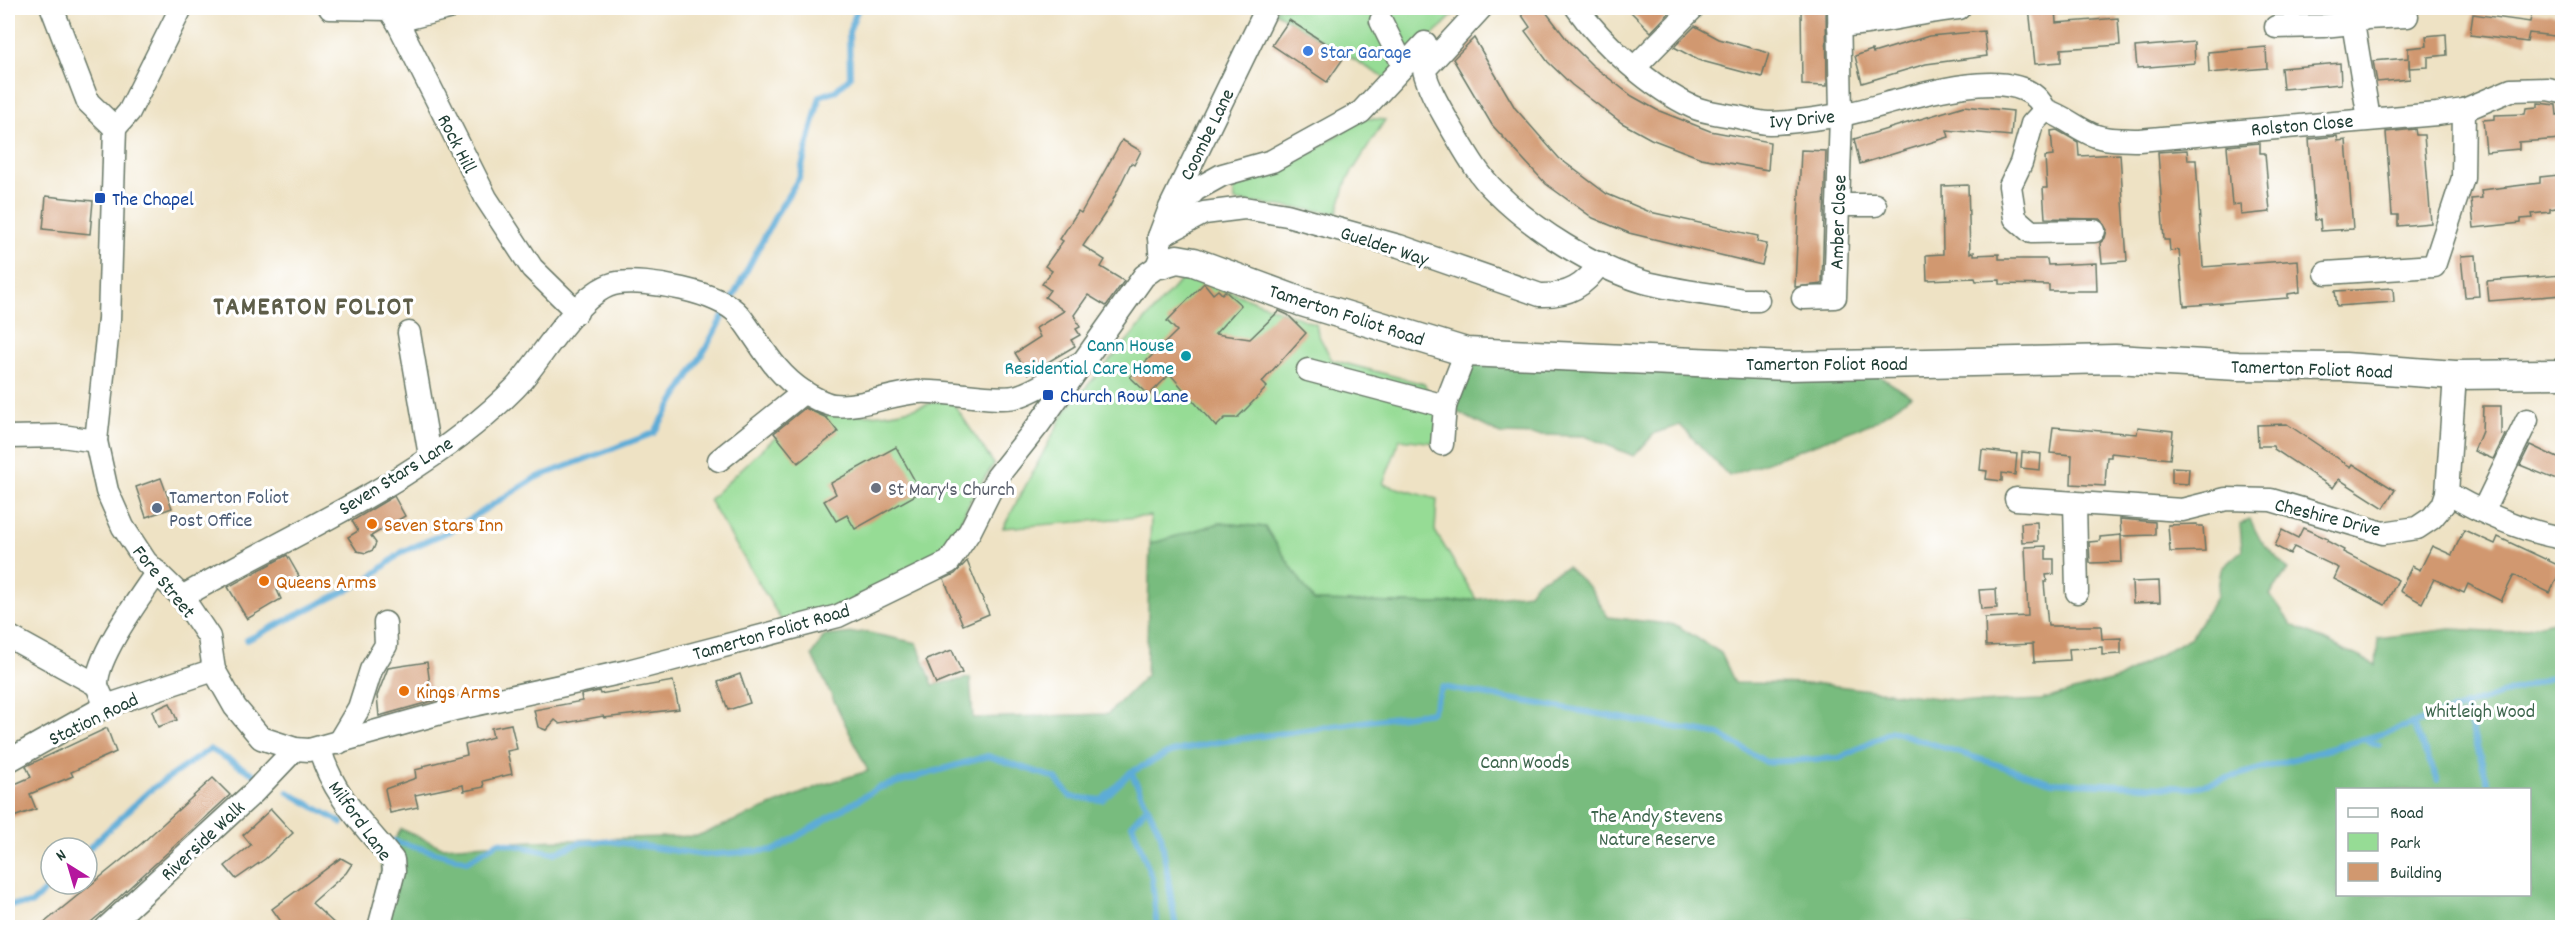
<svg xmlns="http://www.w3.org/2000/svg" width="2570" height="935" font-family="Dekko,sans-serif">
	<rect width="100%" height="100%" fill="#fff"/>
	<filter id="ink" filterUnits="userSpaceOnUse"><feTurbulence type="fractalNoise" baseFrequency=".0167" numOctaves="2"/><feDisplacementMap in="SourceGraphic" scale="12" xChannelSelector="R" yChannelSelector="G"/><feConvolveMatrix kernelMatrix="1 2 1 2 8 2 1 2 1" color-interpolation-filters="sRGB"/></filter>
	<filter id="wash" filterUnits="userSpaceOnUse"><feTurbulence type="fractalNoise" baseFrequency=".008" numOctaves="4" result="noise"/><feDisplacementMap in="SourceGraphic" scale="24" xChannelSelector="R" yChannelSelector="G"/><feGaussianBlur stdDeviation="1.35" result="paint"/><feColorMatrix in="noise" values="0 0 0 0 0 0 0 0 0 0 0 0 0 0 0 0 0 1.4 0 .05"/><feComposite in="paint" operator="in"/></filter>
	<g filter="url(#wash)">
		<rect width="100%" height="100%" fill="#eee2c4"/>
		<g fill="#96dc95" stroke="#5a8c64" stroke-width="1.5">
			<polygon points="1277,8 1460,8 1388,80 1275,12"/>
			<polygon points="1362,118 1385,120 1347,180 1337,213 1235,201 1233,183 1314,151"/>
			<polygon points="1185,275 1316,324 1318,334 1332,360 1424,384 1440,412 1436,443 1400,439 1383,484 1437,499 1435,531 1476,599 1437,604 1314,601 1265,527 1220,523 1150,544 1151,516 1003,528 1066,410"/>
			<path d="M949,397L994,464L972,497L950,545L930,561L842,605L781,620L709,500L760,451L815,404C858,424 906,413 949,397Z"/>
		</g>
		<g fill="#78bc7e" stroke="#4c7c59" stroke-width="1.5" fill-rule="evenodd">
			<polygon points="1469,356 1873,372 1911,396 1872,423 1729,476 1680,425 1655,433 1634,456 1585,436 1500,434 1451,409"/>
			<path d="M2250,520L2261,541L2288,569L2270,595L2292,625L2376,665L2378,638L2451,629L2506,632L2562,619V927L370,928L383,904L381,861L401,829L442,847L533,841L697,836L822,785L868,771L812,655L824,636L864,632L917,643L933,685L970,678L973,718L1108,714L1146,676L1150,544L1220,523L1265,527L1314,601L1437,604L1529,593L1538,581L1567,567L1590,588L1608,617L1676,625L1721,653L1735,683L1820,684L1979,703L2041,700L2117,679L2191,637L2217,596L2221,569L2242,550L2240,524ZM2338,790H2530V894H2338Z"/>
		</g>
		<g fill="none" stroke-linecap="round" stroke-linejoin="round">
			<g stroke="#5dacd7" stroke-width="6">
				<polyline points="247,640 367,580 402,552 454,529 535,478 654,433 706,348 777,213 799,178 820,96 835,91 850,77 849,32 858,8"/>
				<polyline points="2465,706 2490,790"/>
				<polyline points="2412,723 2438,780"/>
				<polyline points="2363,739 2379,745"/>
				<polyline points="1131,772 1161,835 1176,928"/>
				<polyline points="288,792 342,823"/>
				<polyline points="1147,807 1132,824 1152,878 1157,928"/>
				<polyline points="393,841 467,861 499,842 554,853 579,843 609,841 704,855 775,850 878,788 988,756 1055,778 1071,797 1102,800 1131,772 1171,752 1212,743 1432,712 1442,687 1720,735 1766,762 1840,758 1892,731 2051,782 2193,788 2385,733 2562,674"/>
				<polyline points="87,850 149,791 210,749 255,775"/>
				<polyline points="8,905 31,904 52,884"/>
			</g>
		</g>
		<g id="blocks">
			<g fill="#d1986f">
				<polygon points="1517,8 1543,8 1568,41 1592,65 1632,96 1657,110 1710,131 1770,142 1768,170 1701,158 1651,139 1622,123 1572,85 1548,62 1525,31 1530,27"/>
				<polygon points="1627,8 1665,8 1670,12 1651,32"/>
				<polygon points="1801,8 1826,8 1827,86 1802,85"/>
				<polygon points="2029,8 2055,8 2056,23 2118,18 2120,45 2061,49 2061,62 2035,64"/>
				<polygon points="2532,12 2562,16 2562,37 2529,33 2527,42 2470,35 2473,14 2530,22"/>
				<polygon points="1289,20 1345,56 1327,82 1272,45"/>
				<polygon points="1695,26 1719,39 1769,53 1762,77 1698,60 1674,47"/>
				<polygon points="1984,31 1987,56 1926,64 1862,83 1855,56 1872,50 1873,53 1929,36"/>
				<polygon points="2446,34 2447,55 2428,57 2428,67 2409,68 2409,59 2410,79 2377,82 2373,61 2408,58 2408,48 2427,46 2426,36"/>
				<polygon points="1474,38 1515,108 1559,158 1607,194 1650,212 1758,236 1757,242 1767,244 1762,265 1629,233 1593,218 1546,184 1492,125 1453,59"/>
				<polygon points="2194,42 2195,63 2137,68 2135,47"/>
				<polygon points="2266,47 2267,68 2209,73 2208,52"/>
				<polygon points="2340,63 2341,84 2283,89 2281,68"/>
				<polygon points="2538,103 2556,105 2557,115 2562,114 2562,139 2519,142 2519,149 2486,152 2483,120 2495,119 2495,115 2525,114 2526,108 2538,107"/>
				<polygon points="1964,106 2013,111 2011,136 1947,130 1949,137 1860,164 1854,139"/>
				<polygon points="2415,129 2416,135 2424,135 2431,223 2398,226 2398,215 2392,215 2386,132"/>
				<polygon points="2057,130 2078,142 2079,156 2120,154 2127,261 2102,263 2100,243 2105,238 2107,230 2100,219 2045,218 2043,188 2047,188 2045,157 2053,156 2051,131"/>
				<polygon points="2337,136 2338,141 2346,140 2353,229 2321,231 2320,220 2315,220 2309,139"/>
				<polygon points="1122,140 1141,151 1134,165 1131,163 1110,206 1083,246 1105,260 1101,267 1124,281 1106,306 1088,295 1074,315 1080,327 1076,329 1080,335 1071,340 1075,346 1028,374 1015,353 1040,337 1036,328 1064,311 1045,297 1050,290 1042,284 1052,271 1045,266 1063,241 1060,239 1078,211 1081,213"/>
				<polygon points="2260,143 2260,153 2265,153 2270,212 2241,215 2240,204 2232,205 2227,146"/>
				<polygon points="1801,150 1826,151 1822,284 1795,287"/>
				<polygon points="2187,150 2188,160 2196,160 2203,267 2298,260 2300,292 2288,294 2288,298 2184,306 2179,250 2170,251 2169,240 2164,240 2158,152"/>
				<polygon points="2559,175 2562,207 2550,209 2550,212 2532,214 2533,218 2521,219 2521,223 2474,228 2471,199 2482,198 2481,190 2540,183 2540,177"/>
				<polygon points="1968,185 1970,253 1974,252 1974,255 1999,254 1999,259 2047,259 2048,265 2096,263 2097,291 2049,291 2049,285 2000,284 2000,280 1976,281 1975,278 1927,280 1926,255 1943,254 1942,186"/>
				<polygon points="46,196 93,201 90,234 43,229"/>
				<polygon points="2476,255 2479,296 2465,297 2461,256"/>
				<polygon points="2562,275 2562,295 2489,301 2487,281"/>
				<polygon points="1204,283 1213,294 1218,290 1222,294 1225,291 1241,305 1215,334 1250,339 1279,311 1288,315 1306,333 1262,382 1267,387 1248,407 1237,418 1225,418 1216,427 1170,374 1149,395 1130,377 1177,331 1167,321"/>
				<polygon points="2393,288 2394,302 2337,306 2335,291"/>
				<polygon points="2483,406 2501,406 2501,434 2505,435 2493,459 2474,451 2482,431"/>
				<polygon points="805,408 827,418 838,432 798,463 774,433"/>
				<polygon points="2287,424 2351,467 2353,464 2395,490 2384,508 2339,479 2333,488 2274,449 2273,446 2258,446 2257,425"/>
				<polygon points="2053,427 2137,434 2138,427 2173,431 2170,459 2111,453 2111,457 2107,457 2105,486 2071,484 2072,455 2050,453"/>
				<polygon points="2530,445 2562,460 2562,482 2520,465"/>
				<polygon points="896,447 921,492 855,529 847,515 836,521 824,501 836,494 831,483"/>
				<polygon points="1982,450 2017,454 2015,475 2002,473 2002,481 1986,479 1987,471 1980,470"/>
				<polygon points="2022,452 2041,454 2040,470 2021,468"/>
				<polygon points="2172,467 2189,468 2188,484 2172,483"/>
				<polygon points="161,478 172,508 146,517 136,487"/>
				<polygon points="394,496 405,516 371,536 376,543 373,550 366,553 357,551 348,537 358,531 352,521"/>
				<polygon points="2120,519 2155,522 2155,535 2121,536 2122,562 2090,563 2089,542 2100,541 2100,537 2121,535"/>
				<polygon points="2037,522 2038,541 2022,542 2021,523"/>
				<polygon points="2197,524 2197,526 2203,526 2205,551 2170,552 2168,525"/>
				<polygon points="2303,528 2328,539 2327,541 2344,550 2343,552 2398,580 2385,605 2334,579 2339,568 2294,547 2290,554 2275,546 2282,530 2298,538"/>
				<polygon points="2464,530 2495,544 2498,537 2562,567 2550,593 2514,575 2501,601 2468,584 2464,593 2434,579 2422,603 2400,591 2412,566 2420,570 2432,546 2452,555"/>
				<polygon points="2046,546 2046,559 2054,559 2054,574 2046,575 2047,582 2044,582 2048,626 2101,626 2102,639 2121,638 2121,654 2102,655 2102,647 2069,649 2070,660 2034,662 2033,644 1986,646 1985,618 2028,616 2025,547"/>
				<polygon points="287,555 299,576 277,590 281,599 247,619 228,587"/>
				<polygon points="967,561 989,614 963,625 944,579 955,574"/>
				<polygon points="2159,581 2160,602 2133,603 2132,582"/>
				<polygon points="1996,589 1997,608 1981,609 1979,590"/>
				<polygon points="952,650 962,673 936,684 926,660"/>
				<polygon points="427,662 431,692 441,691 443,698 379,716 377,696 388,668"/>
				<polygon points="740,674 750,703 728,710 718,682"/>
				<polygon points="673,681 679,709 604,718 603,716 560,724 555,720 546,730 538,727 534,710 582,701 581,695 599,691 600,694"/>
				<polygon points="170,703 177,720 158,727 152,711"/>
				<polygon points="511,724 517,749 507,751 512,774 483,781 484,787 464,791 463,785 415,795 418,807 390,813 385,789 416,778 415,770 423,768 423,766 467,755 465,745 493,737 491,728"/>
				<polygon points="107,728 116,752 71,772 73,776 30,794 36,809 8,819 8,787 31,777 26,766"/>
				<polygon points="213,778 230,795 104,911 85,927 39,927 141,844"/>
				<polygon points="271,809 293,833 265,859 236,879 225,866 251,845 243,835"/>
				<polygon points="341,858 352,864 346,873 312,903 338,927 285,927 272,909"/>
			</g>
		</g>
	</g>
	<g filter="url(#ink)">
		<use href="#blocks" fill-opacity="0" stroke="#677766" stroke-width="1.5"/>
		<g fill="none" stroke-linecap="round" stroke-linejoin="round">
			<g stroke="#677766" stroke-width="25">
				<g id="minor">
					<polyline points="52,8 88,102 115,128"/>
					<polyline points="181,8 129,112 115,128 109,319 96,441 107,491 123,527 146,562 182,597 209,637 214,670 235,707 261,738 295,749 309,750 455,709 628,671 838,616 949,562 970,531 997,477 1039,424 1144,276 1161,264 1159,237 1170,208 1267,8"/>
					<polyline points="330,8 389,9 397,21 486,198 532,268 577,312"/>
					<path d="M1481,8L1424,70C1429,90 1439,106 1449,124C1463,147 1476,173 1496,192C1533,229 1593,267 1644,282C1676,291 1711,294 1743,300H1758"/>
					<path d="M1577,8C1602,44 1653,89 1693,107C1706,113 1724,114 1738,117C1747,119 1759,123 1769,123C1792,123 1818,118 1841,115C1886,108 2020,52 2045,110C2063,116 2071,124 2087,132C2102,141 2122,139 2139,140L2437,114L2464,110L2511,90L2547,89L2562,92"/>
					<polyline points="397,21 448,8"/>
					<polyline points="1381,21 1403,65"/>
					<polyline points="2353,23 2369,119"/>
					<path d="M1839,26C1880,24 1918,12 1959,8"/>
					<polyline points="2276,27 2323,26 2353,23 2366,18 2407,16"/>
					<polyline points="1635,67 1693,8"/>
					<polyline points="2045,110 2032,124 2021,163 2010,186 2015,218 2031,232 2094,231"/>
					<polyline points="1838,205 1875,205"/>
					<polyline points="1176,211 1195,190 1222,175 1272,161 1361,112 1425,43"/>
					<path d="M1159,237L1204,213L1244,208L1287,215L1399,246L1540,295C1568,296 1585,286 1600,263"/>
					<polyline points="2326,273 2434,266 2463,178 2464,110"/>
					<polyline points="1803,298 1835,297 1841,115 1839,8"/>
					<polyline points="409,333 430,456"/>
					<polyline points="1308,370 1445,406 1466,352"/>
					<polyline points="8,437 62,436 96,441"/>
					<polyline points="1442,444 1445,406"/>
					<polyline points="719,460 804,392"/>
					<path d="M2447,493C2482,513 2522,531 2562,538"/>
					<polyline points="2016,499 2182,510 2226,499 2271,500 2383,533 2417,528 2432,518 2443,505 2447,493 2455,375"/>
					<polyline points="2075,503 2077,592"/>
					<polyline points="2483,511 2527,420"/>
					<path d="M182,597C294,532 423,481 515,388C541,361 580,288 618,283C647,279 720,292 739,315C761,343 772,371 804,392C810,396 825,404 833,405C861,408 890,394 917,392C942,389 998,403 1018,396C1039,390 1059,374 1079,364"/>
					<polyline points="8,636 97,685"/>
					<path d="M106,706C104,700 98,691 97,684C97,655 141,596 157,572"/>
					<polyline points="338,743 359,708 371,670 386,645 385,623"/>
					<path d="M320,749C331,793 365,826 393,860L394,871L379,928"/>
					<polyline points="8,761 106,706 214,670"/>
					<polyline points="106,928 253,793 295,749"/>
				</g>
			</g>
			<g stroke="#677766" stroke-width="31">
				<polyline id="major" points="1161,264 1177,259 1194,262 1302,302 1466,352 1789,366 2115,359 2238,366 2345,367 2455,375 2562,374"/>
			</g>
			<use href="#minor" stroke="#fff" stroke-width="22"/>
			<use href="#major" stroke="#fff" stroke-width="28"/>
		</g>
	</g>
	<circle fill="#3f7fe0" stroke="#fff" stroke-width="2" cx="1308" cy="51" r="6"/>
	<g fill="#1a4fb4" stroke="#fff" stroke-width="2">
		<rect x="94" y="192" width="12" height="12" rx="3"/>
		<rect x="1042" y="389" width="12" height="12" rx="3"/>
	</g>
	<circle fill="#0f9aa8" stroke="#fff" stroke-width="2" cx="1186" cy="356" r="6"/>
	<circle fill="#6b7280" stroke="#fff" stroke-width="2" cx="876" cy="488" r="6"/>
	<circle fill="#5c6f8a" stroke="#fff" stroke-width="2" cx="157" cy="508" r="6"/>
	<g fill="#e8710a" stroke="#fff" stroke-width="2">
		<circle cx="372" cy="524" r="6"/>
		<circle cx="264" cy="581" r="6"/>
		<circle cx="404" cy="691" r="6"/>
	</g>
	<g text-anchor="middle" stroke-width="6" stroke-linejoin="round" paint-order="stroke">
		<g font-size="20" fill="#366cbe" stroke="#fff" text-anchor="start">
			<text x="1320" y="58">Star Garage</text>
		</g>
		<g font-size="20" fill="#1f3d34" stroke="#fff">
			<text transform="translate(1802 118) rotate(-5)" y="7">Ivy Drive</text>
			<text transform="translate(2302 124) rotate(-5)" y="7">Rolston Close</text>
			<text transform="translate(1206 134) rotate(-64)" y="7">Coombe Lane</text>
			<text transform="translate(458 143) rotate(63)" y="7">Rock Hill</text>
			<text transform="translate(1837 222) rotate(-88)" y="7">Amber Close</text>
			<text transform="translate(1385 245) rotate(18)" y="7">Guelder Way</text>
			<text transform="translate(1347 314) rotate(18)" y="7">Tamerton Foliot Road</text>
			<text x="1827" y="370">Tamerton Foliot Road</text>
			<text transform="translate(2312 368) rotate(2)" y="7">Tamerton Foliot Road</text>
			<text transform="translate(395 475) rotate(-32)" y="7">Seven Stars Lane</text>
			<text transform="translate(2328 516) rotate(14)" y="7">Cheshire Drive</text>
			<text transform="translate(165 581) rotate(51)" y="7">Fore Street</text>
			<text transform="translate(771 631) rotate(-16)" y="7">Tamerton Foliot Road</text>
			<text transform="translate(93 718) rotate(-26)" y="7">Station Road</text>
			<text transform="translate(361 820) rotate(54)" y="7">Milford Lane</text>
			<text transform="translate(202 840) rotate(-43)" y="7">Riverside Walk</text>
		</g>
		<g font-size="20" fill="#164399" stroke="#fff" text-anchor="start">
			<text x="112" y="205">The Chapel</text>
			<text x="1060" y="402">Church Row Lane</text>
		</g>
		<g font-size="20" fill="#0d838f" stroke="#fff" text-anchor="end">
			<text x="1174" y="351">Cann House<tspan x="1174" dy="23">Residential Care Home</tspan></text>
		</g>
		<g font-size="20" fill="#5b616d" stroke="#fff" text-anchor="start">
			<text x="888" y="495">St Mary's Church</text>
		</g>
		<g font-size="20" fill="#4e5e75" stroke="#fff" text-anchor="start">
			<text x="169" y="503">Tamerton Foliot<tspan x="169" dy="23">Post Office</tspan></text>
		</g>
		<g font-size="20" fill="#c56008" stroke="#fff" text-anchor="start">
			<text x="384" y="531">Seven Stars Inn</text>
			<text x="276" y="588">Queens Arms</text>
			<text x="416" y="698">Kings Arms</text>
		</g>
		<g font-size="20" fill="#3d654c" stroke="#fff">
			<text x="2480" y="717">Whitleigh Wood</text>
			<text x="1525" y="768">Cann Woods</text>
			<text x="1657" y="822">The Andy Stevens<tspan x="1657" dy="23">Nature Reserve</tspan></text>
		</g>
		<g font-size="26" font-weight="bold" letter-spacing="1.5" fill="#5d5d49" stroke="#fff">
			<text x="314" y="314">TAMERTON FOLIOT</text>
		</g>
	</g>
	<rect width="2570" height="935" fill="none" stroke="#fff" stroke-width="30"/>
	<rect x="2336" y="788" width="195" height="108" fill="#ffffff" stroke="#a5b1ae" stroke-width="1.5"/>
	<rect x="2348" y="808" width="30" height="9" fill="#ffffff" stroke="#a5b1ae" stroke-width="1.5"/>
	<text x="2390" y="818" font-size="18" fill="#1f3d34">Road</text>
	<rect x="2348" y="833" width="30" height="18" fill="#96dc95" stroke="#a5b1ae" stroke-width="1.5"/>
	<text x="2390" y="848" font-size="18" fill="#1f3d34">Park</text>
	<rect x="2348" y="863" width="30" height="18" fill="#d1986f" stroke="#a5b1ae" stroke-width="1.5"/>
	<text x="2390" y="878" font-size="18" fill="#1f3d34">Building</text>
	<g transform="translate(69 866) rotate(323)"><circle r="28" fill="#ffffff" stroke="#a5b1ae" stroke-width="1.5"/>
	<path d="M0-4.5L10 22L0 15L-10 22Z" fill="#b5179e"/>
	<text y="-9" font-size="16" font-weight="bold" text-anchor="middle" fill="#1f3d34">N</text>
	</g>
</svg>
